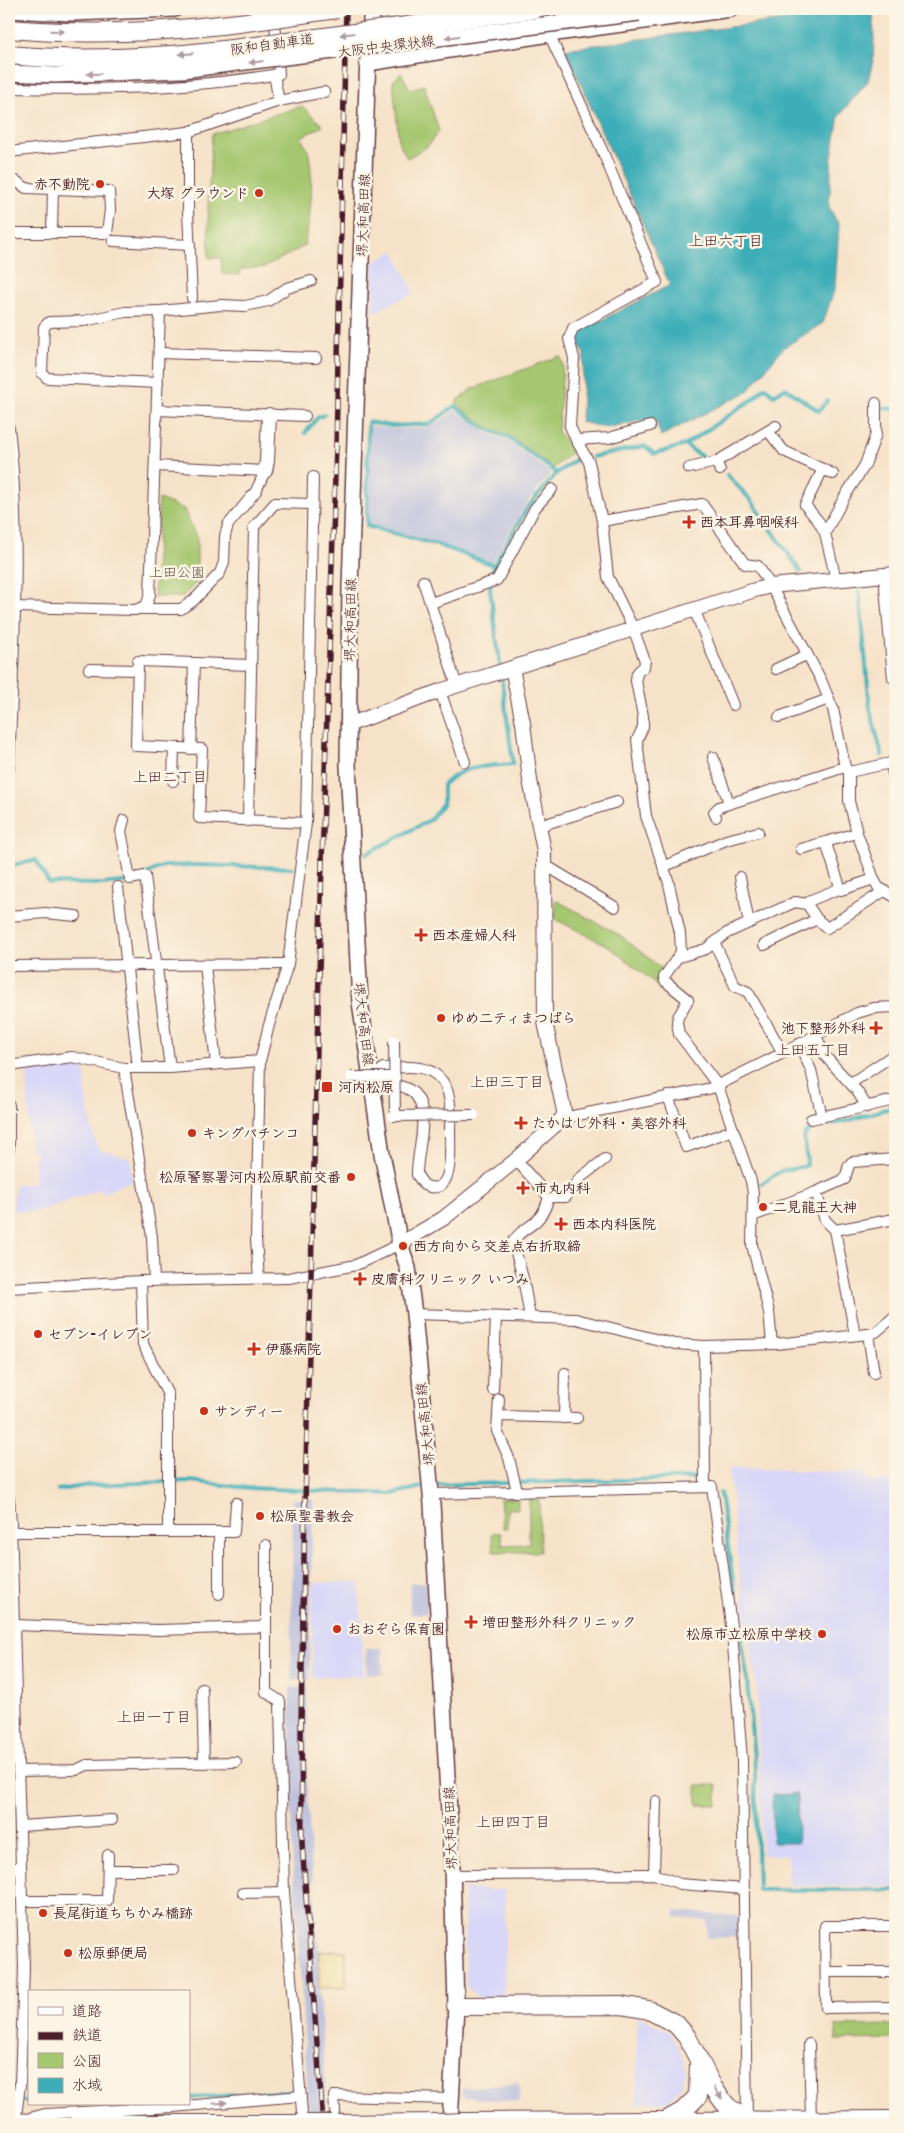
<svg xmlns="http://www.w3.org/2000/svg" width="904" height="2133" font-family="'Playpen Sans','Klee One',sans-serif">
	<rect width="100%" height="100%" fill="#fcf5e5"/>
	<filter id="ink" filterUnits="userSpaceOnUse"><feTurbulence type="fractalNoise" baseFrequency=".02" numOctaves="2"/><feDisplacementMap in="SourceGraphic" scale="10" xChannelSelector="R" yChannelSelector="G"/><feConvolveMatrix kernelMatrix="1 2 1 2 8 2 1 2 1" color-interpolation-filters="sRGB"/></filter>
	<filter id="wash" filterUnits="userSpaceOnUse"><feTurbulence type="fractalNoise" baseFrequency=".0096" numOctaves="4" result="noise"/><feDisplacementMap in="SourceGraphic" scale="20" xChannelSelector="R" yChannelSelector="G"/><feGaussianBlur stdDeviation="1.12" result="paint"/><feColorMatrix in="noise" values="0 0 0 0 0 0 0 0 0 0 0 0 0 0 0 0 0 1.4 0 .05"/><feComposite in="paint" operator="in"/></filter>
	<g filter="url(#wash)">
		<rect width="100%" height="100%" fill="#f6e2c8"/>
		<g fill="#d8d7f8">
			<polygon points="394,251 414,293 373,313 373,263"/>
			<polygon points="55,1062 84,1062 86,1097 93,1134 97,1147 104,1152 110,1152 131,1159 132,1181 102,1193 101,1189 36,1212 13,1211 15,1184 34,1184 35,1150 30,1150 27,1068"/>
			<polygon points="729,1468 866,1473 866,1481 895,1481 895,1886 788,1886 788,1855 762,1855 757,1688 740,1580"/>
			<polygon points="359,1582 364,1676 312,1677 313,1583"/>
			<polygon points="464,1889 505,1890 505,1974 503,1999 479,1998 466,1986"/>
			<polygon points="637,2016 669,2031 679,2048 686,2071 680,2087 669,2101 637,2104"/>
		</g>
		<g fill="#bfc2dd">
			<polygon points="455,410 487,433 506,440 551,473 528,501 492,562 442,544 368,524 369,426 395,429 422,428 434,425"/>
			<polygon points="293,1499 313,1499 309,1680 291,1680"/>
			<polygon points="427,1582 427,1613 410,1614 410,1583"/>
			<polygon points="382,1648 383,1674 367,1674 366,1649"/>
			<polygon points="307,1687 307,1783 311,1860 319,1951 319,1988 328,2124 310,2124 293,1863 290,1786 290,1688"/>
			<polygon points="675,1911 739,1916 740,1937 707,1938 707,1921 675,1917"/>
			<polygon points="519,2083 519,2102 462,2097 462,2088"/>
		</g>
		<g fill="#a5c770" stroke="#78734e">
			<polygon points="401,73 410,89 424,85 439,131 427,147 407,158 399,143 393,81"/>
			<path d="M302,106L323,126L301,137C304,143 308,148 309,155C314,182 311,220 304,246L265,267L241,269L240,275L222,274L221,258H209L208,204L212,134Z"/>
			<polygon points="560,356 563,364 558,432 573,451 553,468 509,436 485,426 458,406 456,402 472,389"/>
			<polygon points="159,499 184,509 197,539 197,582 182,597 154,597"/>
			<polygon points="556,900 621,936 665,971 660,981 667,987 660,990 650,979 608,946 555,919"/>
			<polygon points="518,1498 518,1509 507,1509 507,1528 503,1528 500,1499"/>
			<polygon points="529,1499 539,1499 540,1552 493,1552 492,1533 501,1533 502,1545 529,1544"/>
			<rect x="697" y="1785" width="20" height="20"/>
			<polygon points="895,2025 895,2039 836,2040 836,2026"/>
		</g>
		<rect fill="#eeda9e" stroke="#9c7c64" x="319" y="1951" width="27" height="37"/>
		<g fill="#3daeb8" stroke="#446672">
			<polygon points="866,9 873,9 874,41 873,61 868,81 839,116 832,156 829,207 839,225 835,288 823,323 783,348 747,392 661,436 655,418 606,428 581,422 584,354 577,341 580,331 670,285 565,49"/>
			<polygon points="797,1794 798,1843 773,1843 772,1795"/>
		</g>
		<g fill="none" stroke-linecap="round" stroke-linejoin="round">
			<g stroke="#3daeb8" stroke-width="4">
				<polyline points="885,408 895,409"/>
				<polyline points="305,433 318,417 324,415"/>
				<polyline points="685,445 753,399 765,387 774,395 785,388 819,411 827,401"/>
				<polyline points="592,457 645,446 654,454 685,445 701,456"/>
				<polyline points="727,475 751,500 801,572"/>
				<polyline points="494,565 441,546 367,526 368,422 392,426 430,424 455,406 484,428 507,437 557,473 578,458"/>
				<polyline points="859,588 870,709 882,755"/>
				<path d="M366,854L430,820L443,803V785C462,765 487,766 513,764L490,589L494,565L498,558L527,508L557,473"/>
				<polyline points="13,865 36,860 49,883 103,884 131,881"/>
				<polyline points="144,875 164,866 198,865 293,868"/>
				<polyline points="761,1184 781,1171 806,1166 807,1162 804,1136 809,1130 819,1126 847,1121 882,1110 895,1108"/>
				<polyline points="433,1485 699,1478"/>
				<polyline points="58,1490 90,1485 190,1481 248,1488 392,1494 426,1486"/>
				<polyline points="720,1493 746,1669 755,1769 758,1890 895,1890"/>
				<polyline points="189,2098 295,2091"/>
				<polyline points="24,2101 29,2101"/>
			</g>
		</g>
	</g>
	<g filter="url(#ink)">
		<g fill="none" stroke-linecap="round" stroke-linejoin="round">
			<g stroke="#643c43" stroke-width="12">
				<g id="street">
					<path d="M549,34L602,150L657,282L573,328L569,339L574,358L570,426L576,440L589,462L602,521L608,577L633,628L645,661L644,667C638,671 636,673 636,681L643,716V727L637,740L646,816L668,880L680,933L681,952L664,977L665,981L688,1000L678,1017L677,1022L679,1034L718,1086L751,1181L753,1193L752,1245L769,1312L772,1344"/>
					<polyline points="274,75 279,101"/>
					<path d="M9,88C99,90 190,89 279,74L274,9"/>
					<polyline points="9,152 188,132"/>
					<polyline points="9,181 16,181 26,188 109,191 110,210 107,233 13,233"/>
					<polyline points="52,232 53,188"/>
					<polyline points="113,241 190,245"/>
					<polyline points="192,298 188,211 188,132 279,101 324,92"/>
					<polyline points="159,353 316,358"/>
					<polyline points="158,383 47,378 42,373 44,327 49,322 84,321 125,312 160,311"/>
					<polyline points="157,410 305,416"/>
					<path d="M9,428C22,541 13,655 9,768"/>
					<polyline points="768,431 784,451 833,474"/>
					<polyline points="576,440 609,438 650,426"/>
					<polyline points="716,462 776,426"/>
					<polyline points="689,468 716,462 720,470"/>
					<polyline points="823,469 805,505 819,522 825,533"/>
					<polyline points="602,521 702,504 745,564 758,566 771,586 821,680 833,709 845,767 849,772 849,801 857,833 874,879 878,887 895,897"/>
					<polyline points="884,576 893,678"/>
					<polyline points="836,580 825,533 845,496 865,465 876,434 876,403"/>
					<polyline points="423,581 457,686"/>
					<polyline points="431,603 497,580 535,508 552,489"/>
					<polyline points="15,607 135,610 146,606 150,595 160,311 221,305 245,306 268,301 287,288 311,281"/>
					<polyline points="141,609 181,609 193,601 220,573 224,562 225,536 228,525 256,491 265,471 155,466"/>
					<polyline points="694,609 733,705"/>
					<polyline points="251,665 138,661 136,746 202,749 199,818 306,823"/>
					<polyline points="89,669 138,670"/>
					<polyline points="776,669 806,655"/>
					<polyline points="440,691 465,762"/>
					<polyline points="779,717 829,699"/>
					<polyline points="191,749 194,663"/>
					<polyline points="713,757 729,803"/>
					<polyline points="890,763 895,780"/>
					<polyline points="849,772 895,762"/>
					<polyline points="173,781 174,748"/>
					<polyline points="716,817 714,812 719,807 845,767"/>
					<polyline points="124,820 121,831 130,879 145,876 170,1068"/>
					<polyline points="248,821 254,527 275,503 312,504"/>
					<polyline points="539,826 617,802"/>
					<polyline points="826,843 841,890 874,879"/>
					<polyline points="801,849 857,833"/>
					<polyline points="545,865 615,907"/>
					<polyline points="663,867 726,840 758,832"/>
					<polyline points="740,877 749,923"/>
					<polyline points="118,887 138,1068"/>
					<polyline points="807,904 811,900 841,888"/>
					<polyline points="9,916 45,913 76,916"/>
					<polyline points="715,944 735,986 748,992 783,1053"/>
					<polyline points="764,945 817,919"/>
					<polyline points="679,957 706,949 727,933 795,902 807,904 817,919 827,928 884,891"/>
					<polyline points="205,965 216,1064"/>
					<polyline points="9,966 288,964"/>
					<polyline points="815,1034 826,1057 857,1091 867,1107"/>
					<polyline points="799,1044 811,1070 822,1117"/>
					<polyline points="9,1066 72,1057 124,1068 170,1068 260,1061"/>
					<polyline points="124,1068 152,1237 154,1281"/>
					<path d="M383,1068C398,1068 418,1064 432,1072C440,1077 446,1085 448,1093C452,1105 450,1120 450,1132C450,1149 455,1199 424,1185L417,1175C416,1150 436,1101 406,1088C396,1083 382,1084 372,1082Z"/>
					<polyline points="851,1083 895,1054"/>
					<polyline points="668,1096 686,1147 733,1130"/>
					<polyline points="9,1105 9,1150"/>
					<polyline points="563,1118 712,1088 783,1053 857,1013 874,1008 895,1007"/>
					<polyline points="811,1119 890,1101"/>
					<polyline points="516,1160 549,1197 566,1197 580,1178 605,1159"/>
					<polyline points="816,1192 825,1220 835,1230 855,1335"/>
					<polyline points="753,1216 816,1192 845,1179 849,1165 852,1162 895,1159"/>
					<polyline points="835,1230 889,1220"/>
					<polyline points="259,1279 256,1239 260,1061 269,1025 288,964 306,823 313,477"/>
					<polyline points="141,1281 143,1344 168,1395 168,1532"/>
					<polyline points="9,1288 141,1281 289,1278 356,1265 400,1244"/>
					<polyline points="414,1314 576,1319 675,1344 704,1346 776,1344 868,1334 876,1332 895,1316"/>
					<path d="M530,1317L523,1278L513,1242C519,1230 531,1228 539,1218C544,1212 547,1204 549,1197"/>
					<polyline points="868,1334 874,1373"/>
					<polyline points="704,1346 705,1487"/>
					<polyline points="493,1390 496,1317"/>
					<polyline points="499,1399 497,1431 509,1458 517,1491"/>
					<polyline points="498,1416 577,1418"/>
					<polyline points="564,1418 565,1373"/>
					<polyline points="431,1494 712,1487 732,1632 742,1760 747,2120"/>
					<polyline points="9,1499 11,1523 24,1968 20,2085 15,2124"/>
					<polyline points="12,1532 234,1532 236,1503"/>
					<polyline points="219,1532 219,1594"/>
					<polyline points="266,1545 266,1692 280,1701 284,1892 302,2112"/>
					<polyline points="14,1625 158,1630 265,1627"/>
					<polyline points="202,1689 204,1763"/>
					<polyline points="18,1771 76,1770 87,1765 236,1762"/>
					<polyline points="20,1826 112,1820"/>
					<polyline points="9,1868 21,1868"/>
					<polyline points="108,1870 174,1870"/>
					<polyline points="654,1874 656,1801"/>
					<polyline points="452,1875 654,1874 680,1884 744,1889"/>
					<polyline points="243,1893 284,1892"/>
					<polyline points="22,1901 107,1901 108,1855"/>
					<polyline points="895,1926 825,1926 826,2008 895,2007"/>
					<polyline points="826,1972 895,1972"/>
					<polyline points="809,2044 811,2120"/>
					<polyline points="335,2111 334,2096 451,2099"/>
					<polyline points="30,2118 45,2114 173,2107 301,2096"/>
				</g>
			</g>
			<g stroke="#643c43" stroke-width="16">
				<g id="secondary">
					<polyline points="265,471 267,461 269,415"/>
					<polyline points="9,607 15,607"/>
					<polyline points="348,725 440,691 755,590 771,586 895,574"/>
					<polyline points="400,1244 444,1218 516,1160 563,1118 564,1111 545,1022 544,851 530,780 523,723 512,668"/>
				</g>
			</g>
			<g stroke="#643c43" stroke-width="18">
				<g id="primary">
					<polyline points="372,9 368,54 350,587 348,764 360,1002 382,1154 400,1244 408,1268 414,1314 432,1504 452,1867 456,2006 450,2124"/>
					<polyline points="9,10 72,13 175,9"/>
					<polyline points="368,63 549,34 731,9"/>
				</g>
			</g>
			<g stroke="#643c43" stroke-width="20">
				<g id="highway">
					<polyline points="456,2006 621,2005 649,2010 676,2024 687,2037 713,2087 722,2100 728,2107 747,2120"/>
					<polyline points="667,2120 683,2111 698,2096 699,2061"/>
					<polyline points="9,2122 51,2124"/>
					<polyline points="464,2122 895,2120"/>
					<polyline points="78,2124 310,2124"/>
					<polyline points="332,2124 441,2123"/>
				</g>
			</g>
			<use href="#street" stroke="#fff" stroke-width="10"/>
			<use href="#secondary" stroke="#fff" stroke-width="14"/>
			<use href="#primary" stroke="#fff" stroke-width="15"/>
			<use href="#highway" stroke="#fff" stroke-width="18"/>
			<g stroke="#4a1f2b" stroke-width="5.5">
				<polyline id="rail" points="323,2124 302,1843 301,1723 305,1502 322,861 336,446 346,9"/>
			</g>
			<use href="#rail" stroke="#fcf5e5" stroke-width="4" stroke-dasharray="11" stroke-linecap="butt"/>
			<g stroke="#643c43" stroke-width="12" stroke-linecap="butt">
				<g id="street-bridge">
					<polyline points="394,1041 395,1116"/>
					<polyline points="351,1077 395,1077"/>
					<polyline points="393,1116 474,1115"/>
				</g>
			</g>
			<g stroke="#643c43" stroke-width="18" stroke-linecap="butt">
				<polyline id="primary-bridge" points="9,73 55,75 182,70 639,13"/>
			</g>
			<g stroke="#643c43" stroke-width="20" stroke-linecap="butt">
				<g id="highway-bridge">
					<path d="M9,29C79,35 151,33 221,25C260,21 299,14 337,9"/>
					<path d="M9,55C112,65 215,52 317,38C390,28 462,19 535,9"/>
					<polyline points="441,2123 464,2122"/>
					<polyline points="310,2124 332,2124"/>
				</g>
			</g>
			<use href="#street-bridge" stroke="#fff" stroke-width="10"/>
			<use href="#primary-bridge" stroke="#fff" stroke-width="15"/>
			<use href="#highway-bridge" stroke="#fff" stroke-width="18"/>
		</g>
		<defs><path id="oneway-solid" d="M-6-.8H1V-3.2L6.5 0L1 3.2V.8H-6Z" transform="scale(1.25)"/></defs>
		<g fill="#ae9aa0">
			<use href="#oneway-solid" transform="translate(57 31) rotate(2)"/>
			<use href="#oneway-solid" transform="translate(347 34) rotate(172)"/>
			<use href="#oneway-solid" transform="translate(452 37) rotate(173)"/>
			<use href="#oneway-solid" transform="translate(186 54) rotate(175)"/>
			<use href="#oneway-solid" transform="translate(256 62) rotate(173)"/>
			<use href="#oneway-solid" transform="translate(94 74) rotate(179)"/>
			<use href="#oneway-solid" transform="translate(718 2093) rotate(55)"/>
			<use href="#oneway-solid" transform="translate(220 2103) rotate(-5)"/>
		</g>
	</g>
	<g fill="#c8321e" stroke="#fcf5e5" stroke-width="2">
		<circle cx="100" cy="184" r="5"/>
		<circle cx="259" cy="193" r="5"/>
		<path d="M686.5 514.5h5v5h5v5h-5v5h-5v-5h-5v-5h5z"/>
		<path d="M418.5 927.5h5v5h5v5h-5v5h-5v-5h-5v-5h5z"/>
		<circle cx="441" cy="1018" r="5"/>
		<path d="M873.5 1020.5h5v5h5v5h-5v5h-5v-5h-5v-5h5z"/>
		<rect x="321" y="1081" width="12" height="12" rx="2.5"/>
		<path d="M518.5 1115.5h5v5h5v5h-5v5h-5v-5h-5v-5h5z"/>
		<circle cx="192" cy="1133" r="5"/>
		<circle cx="351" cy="1177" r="5"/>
		<path d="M520.5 1180.5h5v5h5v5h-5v5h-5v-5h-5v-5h5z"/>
		<circle cx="763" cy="1207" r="5"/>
		<path d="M558.5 1216.5h5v5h5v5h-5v5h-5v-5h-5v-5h5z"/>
		<circle cx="403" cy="1246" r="5"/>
		<path d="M357.5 1271.5h5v5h5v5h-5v5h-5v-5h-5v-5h5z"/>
		<circle cx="38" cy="1334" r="5"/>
		<path d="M251.5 1341.5h5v5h5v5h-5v5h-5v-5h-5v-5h5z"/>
		<circle cx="204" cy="1411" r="5"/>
		<circle cx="260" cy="1516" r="5"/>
		<path d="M468.5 1614.5h5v5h5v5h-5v5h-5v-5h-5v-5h5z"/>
		<circle cx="337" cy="1629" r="5"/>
		<circle cx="822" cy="1634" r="5"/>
		<circle cx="43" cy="1913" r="5"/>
		<circle cx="68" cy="1953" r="5"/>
	</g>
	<g text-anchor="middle" stroke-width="5" stroke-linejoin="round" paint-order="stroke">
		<g font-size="14" fill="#4a1f2b" stroke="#fcf5e5">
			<text transform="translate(272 44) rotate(-8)" y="5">阪和自動車道</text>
			<text transform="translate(386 46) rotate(-7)" y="5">大阪中央環状線</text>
			<text transform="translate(363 215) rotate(-88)" y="5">堺大和高田線</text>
			<text transform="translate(350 620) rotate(-89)" y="5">堺大和高田線</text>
			<text transform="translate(364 1024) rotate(83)" y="5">堺大和高田線</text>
			<text transform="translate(425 1424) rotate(-96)" y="5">堺大和高田線</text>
			<text transform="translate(450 1828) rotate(-92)" y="5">堺大和高田線</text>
		</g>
		<g font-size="14" font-weight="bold" fill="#4a1f2b" stroke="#fcf5e5" text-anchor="start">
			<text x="90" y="189" text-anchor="end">赤不動院</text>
			<text x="249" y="198" text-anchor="end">大塚 グラウンド</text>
			<text x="700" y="527">西本耳鼻咽喉科</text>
			<text x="432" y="940">西本産婦人科</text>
			<text x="451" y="1023">ゆめ二ティまつばら</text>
			<text x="865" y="1033" text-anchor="end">池下整形外科</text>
			<text x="338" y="1092">河内松原</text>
			<text x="532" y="1128">たかはし外科・美容外科</text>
			<text x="202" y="1138">キングパチンコ</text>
			<text x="341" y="1182" text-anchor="end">松原警察署河内松原駅前交番</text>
			<text x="534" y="1193">市丸内科</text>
			<text x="773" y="1212">二見龍王大神</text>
			<text x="572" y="1229">西本内科医院</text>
			<text x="413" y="1251">西方向から交差点右折取締</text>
			<text x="371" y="1284">皮膚科クリニック いつみ</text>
			<text x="48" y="1339">セブン-イレブン</text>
			<text x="265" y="1354">伊藤病院</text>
			<text x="214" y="1416">サンディー</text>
			<text x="270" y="1521">松原聖書教会</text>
			<text x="482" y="1627">増田整形外科クリニック</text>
			<text x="347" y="1634">おおぞら保育園</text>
			<text x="812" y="1639" text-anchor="end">松原市立松原中学校</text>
			<text x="53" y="1918">長尾街道ちちかみ橋跡</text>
			<text x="78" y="1958">松原郵便局</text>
		</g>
		<g font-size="14" fill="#655140" stroke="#fcf5e5">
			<text x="177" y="577">上田公園</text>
		</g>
		<g font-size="15" fill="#4a1f2b" stroke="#fcf5e5">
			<text x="726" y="246">上田六丁目</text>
			<text x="170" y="782">上田二丁目</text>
			<text x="813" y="1055">上田五丁目</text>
			<text x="507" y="1087">上田三丁目</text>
			<text x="154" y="1722">上田一丁目</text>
			<text x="513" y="1827">上田四丁目</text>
		</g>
	</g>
	<rect width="904" height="2133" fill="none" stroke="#fcf5e5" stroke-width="30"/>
	<rect x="28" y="1990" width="162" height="115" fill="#fcf5e5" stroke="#b59f9b"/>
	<rect x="38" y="2007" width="25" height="8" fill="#ffffff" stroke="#b59f9b"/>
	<text x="72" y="2016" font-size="15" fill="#4a1f2b">道路</text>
	<rect x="38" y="2032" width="25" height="8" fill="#4a1f2b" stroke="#b59f9b"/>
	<text x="72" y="2040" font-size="15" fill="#4a1f2b">鉄道</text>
	<rect x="38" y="2053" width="25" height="15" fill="#a5c770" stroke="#b59f9b"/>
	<text x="72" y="2066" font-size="15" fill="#4a1f2b">公園</text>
	<rect x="38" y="2078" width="25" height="15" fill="#3daeb8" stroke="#b59f9b"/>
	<text x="72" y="2090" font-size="15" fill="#4a1f2b">水域</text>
</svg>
